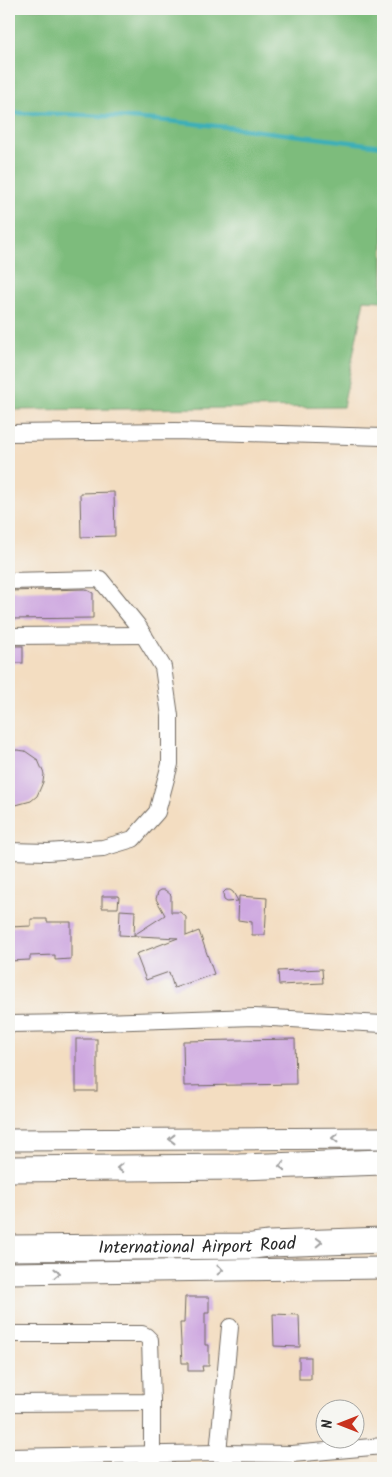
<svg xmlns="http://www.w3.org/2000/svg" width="392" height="1477" font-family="Kalam,sans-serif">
	<rect width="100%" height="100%" fill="#f6f6f2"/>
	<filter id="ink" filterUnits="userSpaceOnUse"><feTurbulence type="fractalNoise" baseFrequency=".02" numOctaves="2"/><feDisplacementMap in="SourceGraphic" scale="10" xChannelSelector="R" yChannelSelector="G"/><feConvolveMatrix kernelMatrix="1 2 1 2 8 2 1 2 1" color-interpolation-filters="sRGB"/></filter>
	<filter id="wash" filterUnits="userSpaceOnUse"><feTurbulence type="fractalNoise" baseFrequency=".0096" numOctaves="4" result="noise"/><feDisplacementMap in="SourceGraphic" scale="20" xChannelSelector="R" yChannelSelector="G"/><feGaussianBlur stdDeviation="1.12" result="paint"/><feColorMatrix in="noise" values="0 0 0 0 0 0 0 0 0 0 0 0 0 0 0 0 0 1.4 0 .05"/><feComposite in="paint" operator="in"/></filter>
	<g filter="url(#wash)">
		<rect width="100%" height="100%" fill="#f3ddc1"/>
		<polygon fill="#7dbc7b" stroke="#547453" points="9,9 383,9 383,301 364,300 343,407 9,410"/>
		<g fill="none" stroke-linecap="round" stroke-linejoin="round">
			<path stroke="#3eafb7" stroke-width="4.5" d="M9,113C134,113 259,131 383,146"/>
		</g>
		<g id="blocks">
			<g fill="#cea7e0">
				<polygon points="114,492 115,536 81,537 80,493"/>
				<polygon points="85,589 93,593 93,618 9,619 9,591"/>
				<rect x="9" y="646" width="14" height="17"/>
				<polygon points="17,750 25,751 38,760 44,774 43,782 37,796 31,801 16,805 9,804 9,751"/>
				<polygon points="161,890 165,890 171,895 171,912 180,912 186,917 186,936 199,931 214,974 174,988 169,972 146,980 136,954 178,938 119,935 120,910 135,911 134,935 165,915 156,899 158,892"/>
				<polygon points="226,890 230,890 233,892 238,901 227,902 224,900 223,893"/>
				<polygon points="102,896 119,896 118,908 102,908"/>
				<polygon points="239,896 267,898 265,935 252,935 252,922 238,920"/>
				<polygon points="31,919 47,919 47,922 71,922 71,959 55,960 55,955 30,956 30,960 9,961 10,927 31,926"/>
				<polygon points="322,969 323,983 279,985 278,971"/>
				<rect x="76" y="1039" width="21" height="52"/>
				<polygon points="295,1039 296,1084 184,1086 183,1041"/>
				<polygon points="185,1297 209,1297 209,1313 205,1313 205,1345 209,1345 209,1366 202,1366 203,1371 188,1371 188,1363 182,1363 180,1323 184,1323"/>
				<polygon points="273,1314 299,1315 300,1347 274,1346"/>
				<rect x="299" y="1357" width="12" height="22"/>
			</g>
		</g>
	</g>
	<g filter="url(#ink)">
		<use href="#blocks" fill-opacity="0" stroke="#716960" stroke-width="1"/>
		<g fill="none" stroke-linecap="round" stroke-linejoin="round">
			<g stroke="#716960" stroke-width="18">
				<g id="minor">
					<polyline points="9,433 175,431 383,437"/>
					<polyline points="9,581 100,579 138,626 163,667 170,716 170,764 157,812 133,839 103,848 48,852 9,851"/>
					<polyline points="9,636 144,635"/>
					<polyline points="9,1024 72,1023 254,1017 383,1024"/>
					<polyline points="9,1334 142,1334 146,1336 150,1340 152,1402 9,1403"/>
					<polyline points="218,1453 230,1327"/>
					<polyline points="152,1454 152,1402"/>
					<polyline points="9,1457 218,1453 292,1454 383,1446"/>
				</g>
			</g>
			<g stroke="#716960" stroke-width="23">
				<g id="major">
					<polyline points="9,1140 383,1138"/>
					<polyline points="9,1273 383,1268"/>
				</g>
			</g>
			<g stroke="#716960" stroke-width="27">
				<g id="highway">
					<polyline points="9,1169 239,1167 383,1162"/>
					<path id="s1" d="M9,1248L253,1246L269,1244L383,1240"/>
				</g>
			</g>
			<use href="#minor" stroke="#fff" stroke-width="16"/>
			<use href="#major" stroke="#fff" stroke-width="21"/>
			<use href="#highway" stroke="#fff" stroke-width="25"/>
		</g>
		<defs><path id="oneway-chevron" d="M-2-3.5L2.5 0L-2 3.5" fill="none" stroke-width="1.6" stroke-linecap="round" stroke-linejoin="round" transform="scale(1.25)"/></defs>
		<g stroke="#a0a0a0">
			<use href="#oneway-chevron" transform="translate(335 1138) rotate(180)"/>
			<use href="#oneway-chevron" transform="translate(172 1139) rotate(180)"/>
			<use href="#oneway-chevron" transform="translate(282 1166) rotate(178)"/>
			<use href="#oneway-chevron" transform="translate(120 1168) rotate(179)"/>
			<use href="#oneway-chevron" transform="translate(319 1242) rotate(-2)"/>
			<use href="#oneway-chevron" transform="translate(220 1270) rotate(-1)"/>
			<use href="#oneway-chevron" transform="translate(57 1273) rotate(-1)"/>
		</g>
	</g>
	<g text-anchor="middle" stroke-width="4" stroke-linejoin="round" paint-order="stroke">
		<g font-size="18" fill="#2b2b2b" stroke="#f6f6f2">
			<text dy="6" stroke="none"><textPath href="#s1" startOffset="188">International Airport Road</textPath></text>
		</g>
	</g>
	<rect width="392" height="1477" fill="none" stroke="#f6f6f2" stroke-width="30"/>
	<g transform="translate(340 1424) rotate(270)"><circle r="24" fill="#f6f6f2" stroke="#a5a5a2"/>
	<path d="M0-4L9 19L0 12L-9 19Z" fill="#c8321e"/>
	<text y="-8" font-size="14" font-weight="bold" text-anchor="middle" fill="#2b2b2b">N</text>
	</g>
</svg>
